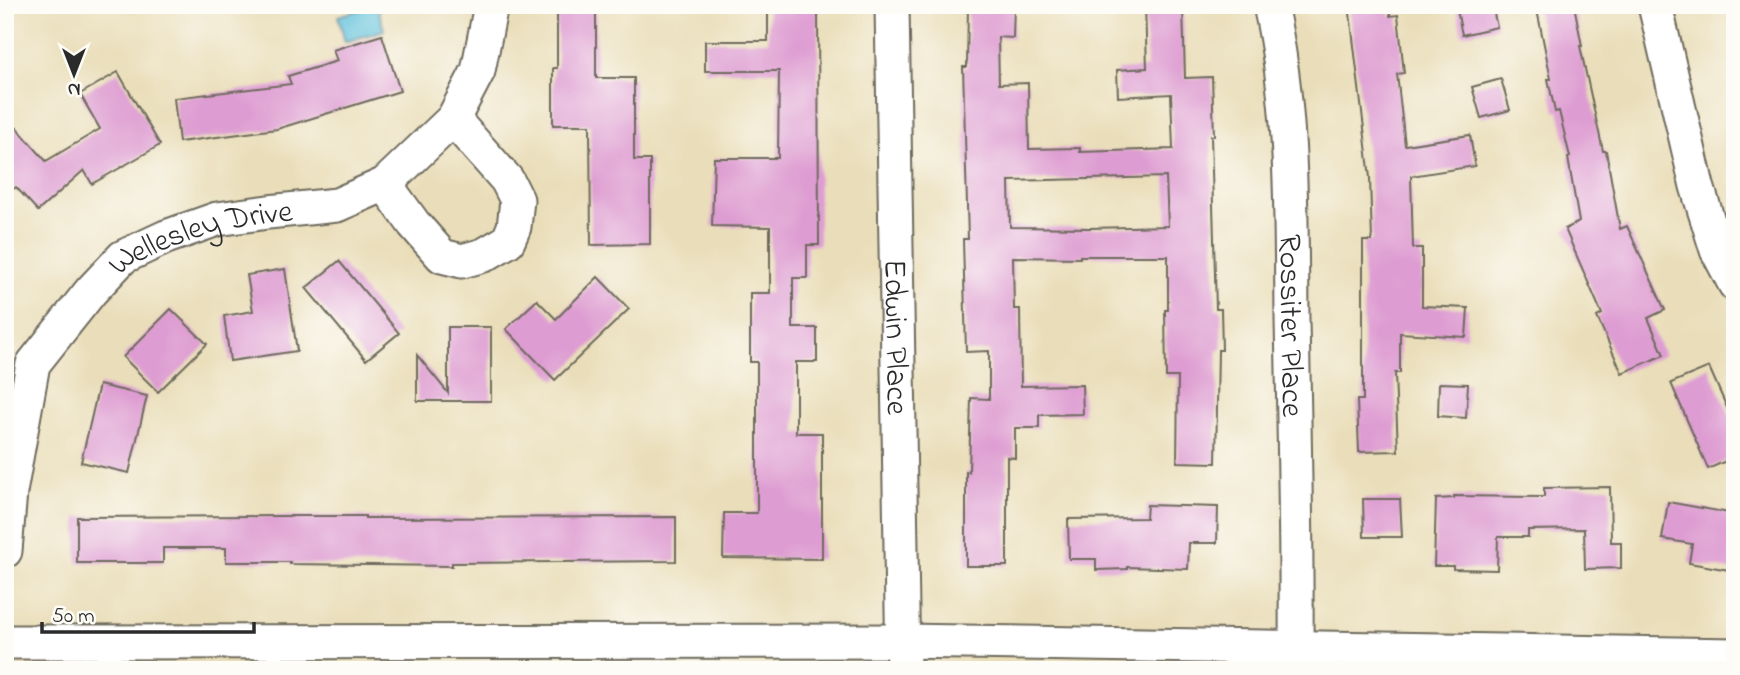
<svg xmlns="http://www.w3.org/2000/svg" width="1740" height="675" font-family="'Indie Flower',sans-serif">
	<rect width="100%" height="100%" fill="#fdfcf7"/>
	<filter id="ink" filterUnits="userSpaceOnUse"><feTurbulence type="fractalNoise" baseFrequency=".0143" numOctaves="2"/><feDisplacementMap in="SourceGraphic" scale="14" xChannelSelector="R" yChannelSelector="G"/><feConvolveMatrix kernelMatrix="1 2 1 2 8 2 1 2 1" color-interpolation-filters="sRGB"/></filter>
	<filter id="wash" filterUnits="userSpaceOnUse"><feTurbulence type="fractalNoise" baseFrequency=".00686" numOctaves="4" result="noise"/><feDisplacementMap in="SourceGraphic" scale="28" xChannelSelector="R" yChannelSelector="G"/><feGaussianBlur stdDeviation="1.57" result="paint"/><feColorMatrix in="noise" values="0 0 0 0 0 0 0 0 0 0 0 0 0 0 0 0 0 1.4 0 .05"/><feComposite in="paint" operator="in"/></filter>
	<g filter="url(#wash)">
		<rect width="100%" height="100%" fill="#eadeba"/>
		<polygon fill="#5dc0db" stroke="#447683" stroke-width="2" points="377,5 384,30 345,42 338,16"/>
		<g id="blocks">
			<g fill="#de9dd2" fill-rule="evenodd">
				<polygon points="557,5 596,5 596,78 634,78 634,160 650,160 650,244 591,245 590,125 553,125 553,68 557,68"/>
				<polygon points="768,5 818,5 819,245 807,245 807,278 793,278 793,328 817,328 817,362 796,362 796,433 822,433 822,559 723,558 724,513 757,513 757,362 750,362 750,293 770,293 770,227 712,226 714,158 778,158 779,71 705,71 705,41 768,41"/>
				<path d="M968,5H1014L1013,38L998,37L999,84L1028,83L1029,149L1080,148V152L1173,149L1171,94L1118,97L1117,70L1147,68L1145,5H1183L1185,78L1212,77L1214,136H1211L1216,309H1221L1222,350H1218L1216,463L1177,462L1178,377H1166L1165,310H1168V256H1080V258L1013,257L1014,309H1020L1021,386L1082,385L1083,414L1039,415V428H1015V458L1007,457V566H966V472H969L971,398L989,399V351L966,352L963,239H968L963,67H967ZM1166,177L1168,226L1090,228L1010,227L1009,181Z"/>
				<polygon points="1349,5 1389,5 1390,16 1398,15 1404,73 1397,74 1405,145 1470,135 1475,166 1411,176 1413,248 1422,248 1422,306 1468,308 1466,337 1400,333 1400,373 1395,373 1398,451 1359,452 1357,400 1363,400 1363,241 1372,241 1370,178"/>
				<polygon points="1456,5 1492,5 1497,27 1462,35"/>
				<polygon points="1536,5 1574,5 1582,46 1580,46 1603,151 1606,151 1620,229 1627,226 1665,310 1648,318 1664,355 1622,373 1597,317 1602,314 1565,229 1579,222 1568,158 1570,157 1559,111 1555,112 1548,79 1551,79"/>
				<polygon points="382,35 400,91 277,129 179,142 174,98 291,84 288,76 337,61 333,50"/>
				<polygon points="118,72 160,145 92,184 84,170 38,211 16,187 5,196 5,139 17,128 46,161 100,129 80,94"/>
				<polygon points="1501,79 1510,110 1481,118 1472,87"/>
				<polygon points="339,261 399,333 366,360 306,288"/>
				<polygon points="285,269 297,351 230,361 224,316 253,311 247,275"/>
				<polygon points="598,277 629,309 555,380 506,329 537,300 556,319"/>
				<polygon points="171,309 207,344 158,392 123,357"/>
				<polygon points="448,327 491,327 491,401 417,401 417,355 448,393"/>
				<polygon points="1709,367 1735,426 1735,457 1708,469 1671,383"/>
				<polygon points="1439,383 1468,384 1466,418 1438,416"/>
				<polygon points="99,385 147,396 129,473 81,462"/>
				<polygon points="1610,487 1611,542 1621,542 1621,568 1585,569 1584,529 1528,530 1528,537 1498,537 1497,570 1453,569 1453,566 1434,566 1436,499 1454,498 1454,496 1544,497 1544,488"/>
				<polygon points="1363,499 1400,499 1402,537 1364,537"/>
				<polygon points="1668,502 1735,514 1735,571 1689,563 1692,544 1662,539"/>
				<polygon points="1147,505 1218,507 1217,543 1189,543 1188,569 1127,567 1127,569 1096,570 1096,559 1069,559 1068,519 1146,518"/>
				<polygon points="280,516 365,516 365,518 676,517 676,561 452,563 452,566 290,564 290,562 226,562 226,548 163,548 163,563 77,563 77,517"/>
			</g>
		</g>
	</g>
	<g filter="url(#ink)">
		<use href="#blocks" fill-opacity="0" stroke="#6e6a5d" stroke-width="2"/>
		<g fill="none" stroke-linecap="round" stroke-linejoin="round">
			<g stroke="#6e6a5d" stroke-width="37">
				<g id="street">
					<path id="s1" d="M892,5L903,670"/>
					<path id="s2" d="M1270,5C1293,107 1291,214 1292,318C1294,427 1297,537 1296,647"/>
					<polyline points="1655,5 1697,186 1717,250 1735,284"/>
					<polyline points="385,184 414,224 442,256 462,261 484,255 508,241 514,227 517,200 507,180 453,119"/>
					<path id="s3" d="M5,551L10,492L33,364L91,291L123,257L166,237L217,219L268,212L337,205L385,184L453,119L478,71L491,5"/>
					<polyline points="5,642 903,641 1735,655"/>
				</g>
			</g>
			<use href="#street" stroke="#fff" stroke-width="33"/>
		</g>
	</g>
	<g text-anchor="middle" stroke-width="5" stroke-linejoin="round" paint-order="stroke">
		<g font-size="32" fill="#2b2b2b" stroke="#fdfcf7">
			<text dy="11" stroke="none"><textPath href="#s3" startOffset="410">Wellesley Drive</textPath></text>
			<text dy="11" stroke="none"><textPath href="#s2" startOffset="322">Rossiter Place</textPath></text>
			<text dy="11" stroke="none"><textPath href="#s1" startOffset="332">Edwin Place</textPath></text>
		</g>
	</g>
	<rect width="1740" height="675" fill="none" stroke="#fdfcf7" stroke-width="28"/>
	<g transform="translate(74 74) rotate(180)" stroke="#fdfcf7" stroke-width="5" paint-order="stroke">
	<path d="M0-5L12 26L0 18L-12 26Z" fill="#2b2b2b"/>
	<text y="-10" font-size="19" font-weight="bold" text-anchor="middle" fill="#2b2b2b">N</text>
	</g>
	<path d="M42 622v10h212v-10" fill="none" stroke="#2b2b2b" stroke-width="3.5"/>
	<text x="52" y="622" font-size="21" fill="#2b2b2b" stroke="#fdfcf7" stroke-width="5" paint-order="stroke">50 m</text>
</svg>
